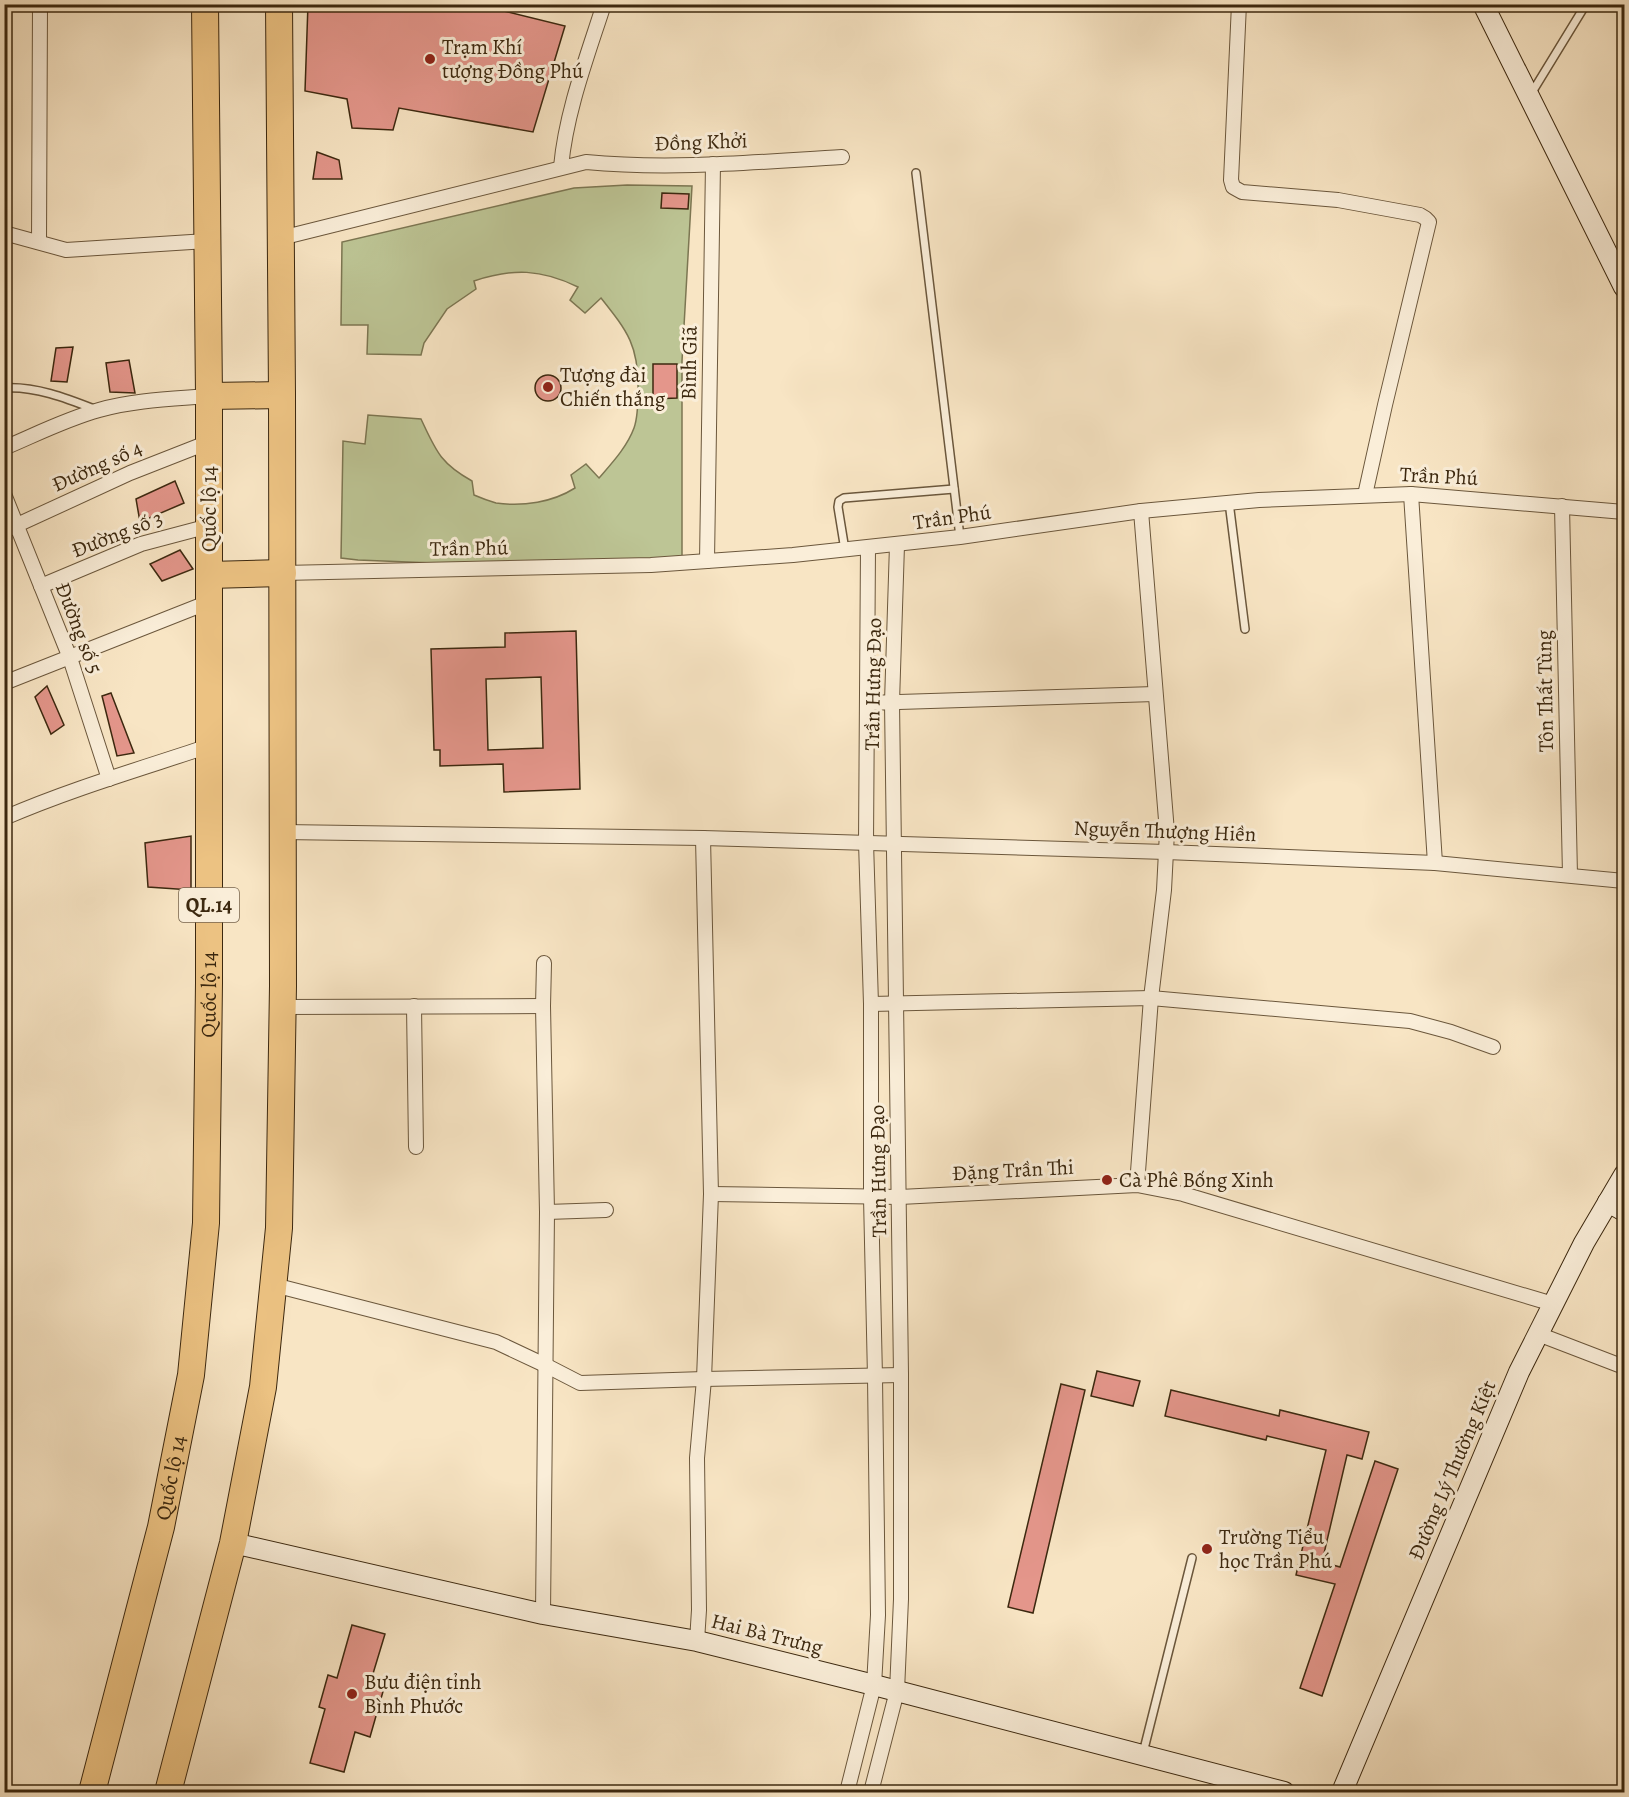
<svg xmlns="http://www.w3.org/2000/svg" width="1629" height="1797" font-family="Alegreya,serif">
	<rect width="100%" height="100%" fill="#f8e5c4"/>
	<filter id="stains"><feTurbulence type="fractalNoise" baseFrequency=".00333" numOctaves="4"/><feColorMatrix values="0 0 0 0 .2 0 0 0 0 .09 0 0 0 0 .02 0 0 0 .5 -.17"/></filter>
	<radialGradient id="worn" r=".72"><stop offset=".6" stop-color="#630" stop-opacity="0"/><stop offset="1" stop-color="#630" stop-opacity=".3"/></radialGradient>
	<path fill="#bdc595" stroke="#7c7652" stroke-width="1.5" d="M627,185L692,186L682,361V556L558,571L433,563L358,560L341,558L343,441L365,444L368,415L421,419C436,451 440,463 472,481L474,495C481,498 489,501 496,503C523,507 553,502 575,488L571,475L586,464L599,478C612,463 627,447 634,428C638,417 638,403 638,391C639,346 628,332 601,298L585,313L570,300L578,287C541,269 513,268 474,281L476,289L447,309L424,343L421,355L367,354L368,325H341L342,242L574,188Z"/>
	<g fill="#e4968b" stroke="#3c280f" stroke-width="1.5" fill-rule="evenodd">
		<polygon points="308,4 475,4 565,26 533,132 399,108 393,130 352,128 347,99 305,91"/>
		<polygon points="317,152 339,160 342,179 313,179"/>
		<polygon points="662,193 689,194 688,209 661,208"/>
		<polygon points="73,347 67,382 51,381 56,348"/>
		<polygon points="129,360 135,393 110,392 106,363"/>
		<polygon points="653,364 677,364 677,398 653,399"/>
		<circle cx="548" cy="388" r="13"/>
		<polygon points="175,481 184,503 140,522 136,499"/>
		<polygon points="180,550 193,569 162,581 150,564"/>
		<path d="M576,631L580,789L504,792L503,764L440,766V750H434L431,649L505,647V633ZM541,677L543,748L488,750L486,679Z"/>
		<polygon points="47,686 64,725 51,734 35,697"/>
		<polygon points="111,693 134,753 117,756 102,696"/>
		<polygon points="191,836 191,890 148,887 145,843"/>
		<polygon points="1097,1371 1140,1381 1133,1406 1091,1396"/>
		<polygon points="1061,1384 1085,1390 1033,1613 1008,1607"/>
		<polygon points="1171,1390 1279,1416 1280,1410 1369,1432 1362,1459 1347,1455 1322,1562 1340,1567 1375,1461 1398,1469 1322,1696 1300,1688 1335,1584 1296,1575 1326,1450 1267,1436 1266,1440 1165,1416"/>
		<polygon points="352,1625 385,1634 372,1677 386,1681 370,1737 355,1732 344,1772 310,1763 325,1709 319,1707 328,1675 337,1678"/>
	</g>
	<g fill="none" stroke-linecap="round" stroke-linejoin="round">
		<g stroke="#6b573c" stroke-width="10">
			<g id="lane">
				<polyline points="1531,94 1583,9"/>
				<polyline points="916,173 960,537"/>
				<path d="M4,388C35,386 66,398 94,409"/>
				<polyline points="1229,502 1245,629"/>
				<polyline points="845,550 838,507 839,501 844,498 954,489"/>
				<polyline points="1143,1753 1192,1558"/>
			</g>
		</g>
		<g stroke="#6b573c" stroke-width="16">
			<g id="street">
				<polyline points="1239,4 1231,180 1233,187 1242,192 1338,200 1420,215 1425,218 1429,222 1385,405 1365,495"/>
				<path d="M561,167C566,112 587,57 604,4"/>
				<polyline points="4,233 66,250 207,241"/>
				<path d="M281,238L586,162C671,170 757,162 842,157"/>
				<polyline points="39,242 40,4"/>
				<path d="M4,448C35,435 66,419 99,410C134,400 172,399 209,396"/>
				<polyline points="4,494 70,658 109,779"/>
				<polyline points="1411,494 1435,863"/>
				<polyline points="1562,506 1570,875"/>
				<polyline points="4,531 130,473 209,442"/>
				<polyline points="707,561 713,164"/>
				<polyline points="283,573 651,565 793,555 960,537 1141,511 1259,500 1411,494 1624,512"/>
				<polyline points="41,586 141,544 209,526"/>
				<polyline points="4,683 209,602"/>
				<polyline points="867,703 1155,694"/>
				<path d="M4,818C71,789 140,769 209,746"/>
				<polyline points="283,832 703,838 1166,852 1435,863 1624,881"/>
				<polyline points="871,1004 1151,998 1410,1021 1451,1032 1493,1047"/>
				<polyline points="414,1006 416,1147"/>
				<polyline points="283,1007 543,1006"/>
				<polyline points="1137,1185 1151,998 1164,890 1167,832 1141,511"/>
				<polyline points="711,1194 900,1197 1137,1185 1183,1194 1553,1304"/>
				<polyline points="547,1212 606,1210"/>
				<polyline points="274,1285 496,1342 547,1366 580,1383 704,1379 901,1375"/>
				<polyline points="1538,1334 1624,1367"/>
				<polyline points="543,1614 547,1212 543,1006 544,963"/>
				<polyline points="697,1641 699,1610 697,1458 704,1379 711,1194 703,838"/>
				<polyline points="847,1792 874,1685 878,1615 875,1377 871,1197 871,1004 866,842 868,548"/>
				<polyline points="871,1792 897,1691 901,1599 901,1375 892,702 897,545"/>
			</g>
		</g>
		<g stroke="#3c280f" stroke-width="22">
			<g id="secondary">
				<polyline points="1483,4 1624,287"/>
				<polyline points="1608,1202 1624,1211"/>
				<polyline points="233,1543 543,1614 697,1641 874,1685 1284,1792"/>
				<polyline points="1342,1792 1519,1372 1584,1243 1624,1175"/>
			</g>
		</g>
		<g stroke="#3c280f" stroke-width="28">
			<g id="highway">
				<polyline points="209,396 282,395"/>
				<polyline points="209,575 283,573"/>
				<path id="s1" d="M92,1792L161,1527L191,1375L206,1223L209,983V396L205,4"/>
				<polyline points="168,1792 233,1543 263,1387 279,1228 283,986 282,395 279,4"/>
			</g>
		</g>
		<use href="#lane" stroke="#faeed9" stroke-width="7"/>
		<use href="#street" stroke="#faeed9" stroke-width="14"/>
		<use href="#secondary" stroke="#faeed9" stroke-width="20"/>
		<use href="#highway" stroke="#ecc282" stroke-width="26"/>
	</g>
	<g fill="#8f2418" stroke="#faeed9" stroke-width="2">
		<circle cx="430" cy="59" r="6"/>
		<circle cx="548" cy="387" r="6"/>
		<circle cx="1107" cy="1180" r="6"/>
		<circle cx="1207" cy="1549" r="6"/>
		<circle cx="352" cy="1694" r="6"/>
	</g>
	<g text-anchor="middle" stroke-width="6" stroke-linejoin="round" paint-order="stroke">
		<rect fill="#faeed9" stroke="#75634c" stroke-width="1.5" x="179" y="888" width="60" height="34" rx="4.5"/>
		<g font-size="20" font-weight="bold" fill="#3c280f">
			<text x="209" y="912">QL.14</text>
		</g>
		<g font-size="21" fill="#3c280f" stroke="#faeed9" text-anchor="start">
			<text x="442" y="54">Trạm Khí<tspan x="442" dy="24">tượng Đồng Phú</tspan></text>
			<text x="560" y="382">Tượng đài<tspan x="560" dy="24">Chiến thắng</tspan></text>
			<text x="1119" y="1187">Cà Phê Bống Xinh</text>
			<text x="1219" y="1544">Trường Tiểu<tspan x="1219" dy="24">học Trần Phú</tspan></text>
			<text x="364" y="1689">Bưu điện tỉnh<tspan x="364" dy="24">Bình Phước</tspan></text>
		</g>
		<g font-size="21" fill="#3c280f" stroke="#faeed9">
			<text transform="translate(701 142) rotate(-2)" y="7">Đồng Khởi</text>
			<text transform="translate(689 363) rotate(-89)" y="7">Bình Giã</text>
			<text transform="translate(97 466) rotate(-24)" y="7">Đường số 4</text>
			<text transform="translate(1439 476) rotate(3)" y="7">Trần Phú</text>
			<text transform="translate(209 509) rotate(-90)" y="7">Quốc lộ 14</text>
			<text transform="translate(952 517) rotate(-8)" y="7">Trần Phú</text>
			<text transform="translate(117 534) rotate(-21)" y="7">Đường số 3</text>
			<text transform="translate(469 548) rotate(-1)" y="7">Trần Phú</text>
			<text transform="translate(79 628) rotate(69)" y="7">Đường số 5</text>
			<text transform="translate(873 684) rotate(-89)" y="7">Trần Hưng Đạo</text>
			<text transform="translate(1545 691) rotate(-91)" y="7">Tôn Thất Tùng</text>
			<text transform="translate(1165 831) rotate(2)" y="7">Nguyễn Thượng Hiền</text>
			<text dy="7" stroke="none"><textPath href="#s1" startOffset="810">Quốc lộ 14</textPath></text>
			<text transform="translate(1013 1170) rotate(-3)" y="7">Đặng Trần Thi</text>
			<text transform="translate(878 1171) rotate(-91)" y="7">Trần Hưng Đạo</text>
			<text transform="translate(1452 1470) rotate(-67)" y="7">Đường Lý Thường Kiệt</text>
			<text dy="7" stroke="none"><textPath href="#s1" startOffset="324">Quốc lộ 14</textPath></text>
			<text transform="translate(767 1634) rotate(14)" y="7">Hai Bà Trưng</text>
		</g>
	</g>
	<rect width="1629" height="1797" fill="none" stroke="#f8e5c4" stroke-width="24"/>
	<rect x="6" y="6" width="1617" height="1785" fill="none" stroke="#3c280f" stroke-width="3"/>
	<rect x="12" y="12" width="1605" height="1773" fill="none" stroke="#3c280f" stroke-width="1.5"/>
	<rect width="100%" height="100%" filter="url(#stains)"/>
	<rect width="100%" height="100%" fill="url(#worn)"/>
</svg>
